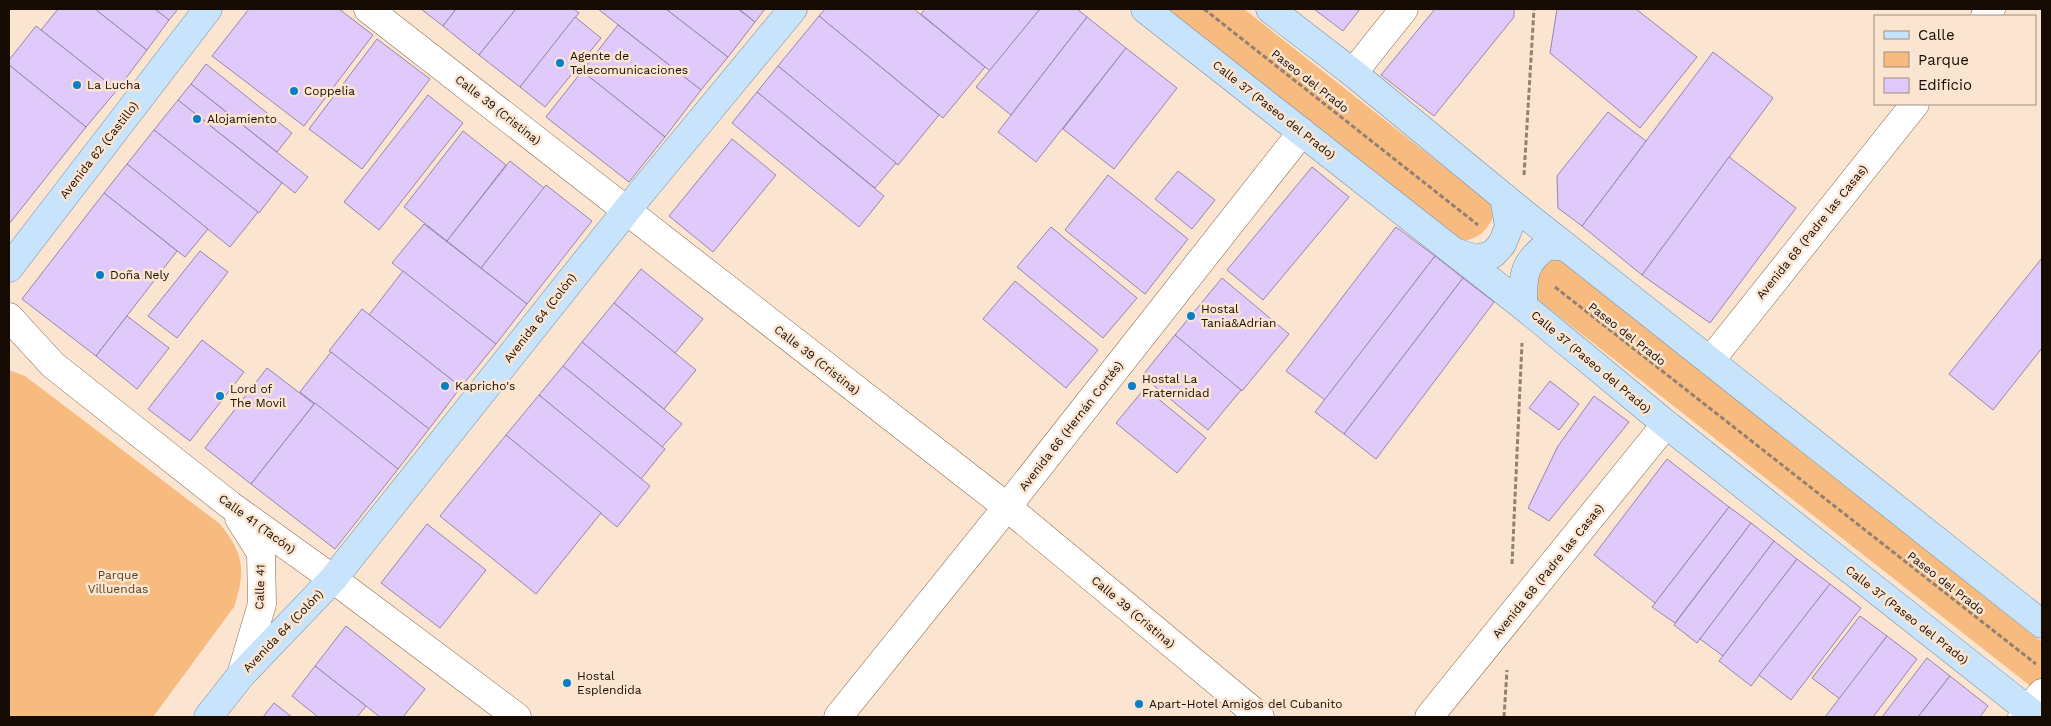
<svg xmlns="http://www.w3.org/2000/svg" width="2051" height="726" font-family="'Work Sans',sans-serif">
	<rect width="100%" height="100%" fill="#fbe5d1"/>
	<g fill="#f7bb7f">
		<path d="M1167,9H1244L1490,203L1493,218C1485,232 1479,238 1463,241Z"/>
		<polygon points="1558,257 2042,642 2042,695 1532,295 1534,281 1545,262"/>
		<path d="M9,370L25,376L220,524C244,554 246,571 234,607L153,717H9Z"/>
	</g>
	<g fill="#e0c9fb" stroke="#9785ac">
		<polygon points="58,9 95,9 147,50 117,90 41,30"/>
		<polygon points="95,9 155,9 169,20 147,50"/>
		<polygon points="155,9 178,9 169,20"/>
		<polygon points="249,9 339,9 373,35 304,126 212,56"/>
		<polygon points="421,9 456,9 443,26"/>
		<polygon points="456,9 516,9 479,55 443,26"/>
		<polygon points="516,9 574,9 579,13 520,87 479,55"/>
		<polygon points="598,9 666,9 728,57 701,90"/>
		<polygon points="666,9 738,9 755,22 728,57"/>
		<polygon points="739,9 765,9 755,22"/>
		<polygon points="825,9 914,9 985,67 943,118 819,16"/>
		<polygon points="925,9 1040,9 990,71 921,14"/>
		<polygon points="1040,9 1077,9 1087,17 1011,115 976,87"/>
		<polygon points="1314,9 1360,9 1343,31"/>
		<polygon points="1435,9 1514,9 1514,17 1434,116 1381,75"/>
		<polygon points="1557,9 1636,9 1697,57 1640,128 1550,53"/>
		<polygon points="819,16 939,115 898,165 778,66"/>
		<polygon points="575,17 601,38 545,107 520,87"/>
		<polygon points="1087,17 1126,48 1036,162 998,132"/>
		<polygon points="618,25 701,90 665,137 582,71"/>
		<polygon points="36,26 117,90 86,127 9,65 9,60"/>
		<polygon points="377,39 430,79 362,169 309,129"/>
		<polygon points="1126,48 1177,88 1114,169 1063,129"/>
		<polygon points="1713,52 1773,98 1642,275 1582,226"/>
		<polygon points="206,64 292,133 277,152 191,84"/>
		<polygon points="9,65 86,127 9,224"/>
		<polygon points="778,66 896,163 875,188 757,92"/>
		<polygon points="582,71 665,137 629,182 546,117"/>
		<polygon points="191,84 308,177 295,193 178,100"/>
		<polygon points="757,92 884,196 859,227 732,123"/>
		<polygon points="428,95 463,123 379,230 344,202"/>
		<polygon points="178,100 282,183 259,213 154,130"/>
		<polygon points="1608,112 1646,141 1582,226 1558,208 1557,176"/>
		<polygon points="154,130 258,212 230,247 127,164"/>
		<polygon points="463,131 506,165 447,241 404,207"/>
		<polygon points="732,139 776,175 713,252 669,216"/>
		<polygon points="1729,157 1796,208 1710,323 1642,275"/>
		<polygon points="510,161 544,188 481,268 447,241"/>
		<polygon points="127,164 208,229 185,257 104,193"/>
		<polygon points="1312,167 1349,197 1263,300 1227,270"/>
		<polygon points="1178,171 1215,200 1192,229 1155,199"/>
		<polygon points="1108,175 1188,239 1145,294 1065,230"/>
		<polygon points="546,185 592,221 527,304 481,268"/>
		<polygon points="104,193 177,251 96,356 22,299"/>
		<polygon points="424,224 527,304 496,344 392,263"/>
		<polygon points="1051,227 1137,298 1103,338 1017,267"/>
		<polygon points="1396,227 1435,256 1325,400 1286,371"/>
		<polygon points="200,251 228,272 177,338 148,316"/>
		<polygon points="1435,256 1463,278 1344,434 1315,412"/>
		<polygon points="2042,258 2042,348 1993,410 1949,374"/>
		<polygon points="641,269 703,319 675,353 614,303"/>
		<polygon points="403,271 496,344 461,387 369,315"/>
		<polygon points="1222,278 1289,334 1242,391 1175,335"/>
		<polygon points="1463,278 1494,302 1376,459 1344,434"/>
		<polygon points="1015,281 1098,350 1066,388 983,319"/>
		<polygon points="614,303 696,370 664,409 582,342"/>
		<polygon points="362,309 461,387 429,429 329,351"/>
		<polygon points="127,316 169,348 137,389 96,356"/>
		<polygon points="1175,335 1241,390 1208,430 1142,376"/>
		<polygon points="202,340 244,372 190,441 148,409"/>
		<polygon points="582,342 682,424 662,447 563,366"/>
		<polygon points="331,352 429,429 398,469 300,392"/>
		<polygon points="563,366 665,449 641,479 539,395"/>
		<polygon points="267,368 314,404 251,484 205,448"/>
		<polygon points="1550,381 1579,404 1559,430 1529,408"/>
		<polygon points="1145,388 1206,438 1177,473 1116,423"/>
		<polygon points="539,395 650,486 617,527 506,435"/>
		<polygon points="1594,396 1629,422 1549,521 1528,508 1558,446"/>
		<polygon points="315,403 398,469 335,549 251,484"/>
		<polygon points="506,435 601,513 536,594 440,516"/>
		<polygon points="1667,459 1729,507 1655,603 1594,555"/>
		<polygon points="1729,507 1751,523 1675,623 1652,607"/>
		<polygon points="1751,523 1774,541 1697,643 1674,625"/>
		<polygon points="427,524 486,570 440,628 381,583"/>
		<polygon points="1774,541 1797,559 1723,656 1700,639"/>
		<polygon points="1797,559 1830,584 1751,686 1719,661"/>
		<polygon points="1830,584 1861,608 1791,700 1759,675"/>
		<polygon points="1860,616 1887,636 1840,699 1812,678"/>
		<polygon points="346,626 425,689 403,717 380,717 315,666"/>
		<polygon points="1887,636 1917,659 1873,717 1825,717"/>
		<polygon points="1927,658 1950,676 1918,717 1882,717"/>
		<polygon points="315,666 366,706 357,717 318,717 292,696"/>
		<polygon points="1950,676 1988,706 1980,717 1918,717"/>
		<polygon points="274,703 292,717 263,717"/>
	</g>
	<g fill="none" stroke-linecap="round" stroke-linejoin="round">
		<g stroke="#846546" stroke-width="29">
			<g id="minor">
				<polyline points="368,9 1007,507 1260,717"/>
				<polyline points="1985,16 1991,9"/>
				<polyline points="1353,73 1404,9"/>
				<polyline points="9,317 53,365 230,505 333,579 517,717"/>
				<polyline points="1710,361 1915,104"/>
				<polyline points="239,518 261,553 262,604 241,675"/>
				<polyline points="838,717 1007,507 1302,132"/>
				<polyline points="1429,717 1666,424"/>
				<polyline points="2022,717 2042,693"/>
			</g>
		</g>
		<g stroke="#728ca3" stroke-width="29">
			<g id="major">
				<polyline points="1145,9 1523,306 1666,424 2037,717"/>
				<polyline points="1270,9 1353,73 1522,212 2042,624"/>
				<polyline points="1454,252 1477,259 1493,254 1502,244 1509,227 1504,197"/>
				<polyline points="9,268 208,9"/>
				<path d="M1523,306C1523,277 1522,263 1548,245L1566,247"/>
				<polyline points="208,717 241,675 333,579 626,211 793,9"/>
			</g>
		</g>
		<g stroke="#928172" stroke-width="3" stroke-dasharray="5 2.5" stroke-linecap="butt">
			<polyline points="1204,9 1478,225"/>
			<polyline points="1524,175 1534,9"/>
			<polyline points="1555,287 2036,664"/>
			<polyline points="1512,564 1522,343"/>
			<polyline points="1504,717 1507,670"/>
		</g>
		<use href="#minor" stroke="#fff" stroke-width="28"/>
		<use href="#major" stroke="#c8e4fc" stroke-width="28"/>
	</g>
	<g fill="#067fc8" stroke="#fbe5d1" stroke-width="2">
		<circle cx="560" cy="63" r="5"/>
		<circle cx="77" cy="85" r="5"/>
		<circle cx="294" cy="91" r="5"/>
		<circle cx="197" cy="119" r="5"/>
		<circle cx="100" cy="275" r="5"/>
		<circle cx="1191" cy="316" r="5"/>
		<circle cx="445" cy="386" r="5"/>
		<circle cx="1132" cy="386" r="5"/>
		<circle cx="220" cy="396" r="5"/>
		<circle cx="567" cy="683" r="5"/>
		<circle cx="1139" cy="704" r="5"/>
	</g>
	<g text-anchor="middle" stroke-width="5" stroke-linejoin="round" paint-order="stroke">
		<g font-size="12" fill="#160b02" stroke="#fbe5d1" text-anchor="start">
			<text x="570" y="60">Agente de<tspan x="570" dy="14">Telecomunicaciones</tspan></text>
			<text x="87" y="89">La Lucha</text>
			<text x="304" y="95">Coppelia</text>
			<text x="207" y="123">Alojamiento</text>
			<text x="110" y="279">Doña Nely</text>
			<text x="1201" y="313">Hostal<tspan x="1201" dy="14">Tania&amp;Adrian</tspan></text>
			<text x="1142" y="383">Hostal La<tspan x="1142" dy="14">Fraternidad</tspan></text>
			<text x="455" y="390">Kapricho's</text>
			<text x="230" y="393">Lord of<tspan x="230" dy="14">The Movil</tspan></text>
			<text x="577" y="680">Hostal<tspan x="577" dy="14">Esplendida</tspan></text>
			<text x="1149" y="708">Apart-Hotel Amigos del Cubanito</text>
		</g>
		<g font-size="12" fill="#160b02" stroke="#fbe5d1">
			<text transform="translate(1310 81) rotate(38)" y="4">Paseo del Prado</text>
			<text transform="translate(498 110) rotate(38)" y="4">Calle 39 (Cristina)</text>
			<text transform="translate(1274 110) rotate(38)" y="4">Calle 37 (Paseo del Prado)</text>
			<text transform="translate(99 150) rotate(-52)" y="4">Avenida 62 (Castillo)</text>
			<text transform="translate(1812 232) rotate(-51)" y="4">Avenida 68 (Padre las Casas)</text>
			<text transform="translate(540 318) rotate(-52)" y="4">Avenida 64 (Colón)</text>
			<text transform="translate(1627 334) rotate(38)" y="4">Paseo del Prado</text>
			<text transform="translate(817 360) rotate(38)" y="4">Calle 39 (Cristina)</text>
			<text transform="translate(1591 362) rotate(40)" y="4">Calle 37 (Paseo del Prado)</text>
			<text transform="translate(1071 426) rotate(-52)" y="4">Avenida 66 (Hernán Cortés)</text>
			<text transform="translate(257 524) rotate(36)" y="4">Calle 41 (Tacón)</text>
			<text transform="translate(1548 571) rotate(-51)" y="4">Avenida 68 (Padre las Casas)</text>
			<text transform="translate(1946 583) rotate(38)" y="4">Paseo del Prado</text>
			<text transform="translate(260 587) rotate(-88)" y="4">Calle 41</text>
			<text transform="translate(1133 612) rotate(40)" y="4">Calle 39 (Cristina)</text>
			<text transform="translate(1907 615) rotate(38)" y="4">Calle 37 (Paseo del Prado)</text>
			<text transform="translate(283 631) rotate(-46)" y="4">Avenida 64 (Colón)</text>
		</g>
		<g font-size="12" fill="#5c3f21" stroke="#fbe5d1">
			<text x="118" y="579">Parque<tspan x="118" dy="14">Villuendas</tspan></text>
		</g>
	</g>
	<rect width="2051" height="726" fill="none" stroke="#160b02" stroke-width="20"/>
	<rect x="1874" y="15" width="162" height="90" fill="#fbe5d1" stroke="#9f8e7e"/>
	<rect x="1884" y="31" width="25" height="8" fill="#c8e4fc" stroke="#9f8e7e"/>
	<text x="1918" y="40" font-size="15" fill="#160b02">Calle</text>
	<rect x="1884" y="52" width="25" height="15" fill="#f7bb7f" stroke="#9f8e7e"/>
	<text x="1918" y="65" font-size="15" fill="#160b02">Parque</text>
	<rect x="1884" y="78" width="25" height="15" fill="#e0c9fb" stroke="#9f8e7e"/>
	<text x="1918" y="90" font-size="15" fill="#160b02">Edificio</text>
</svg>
